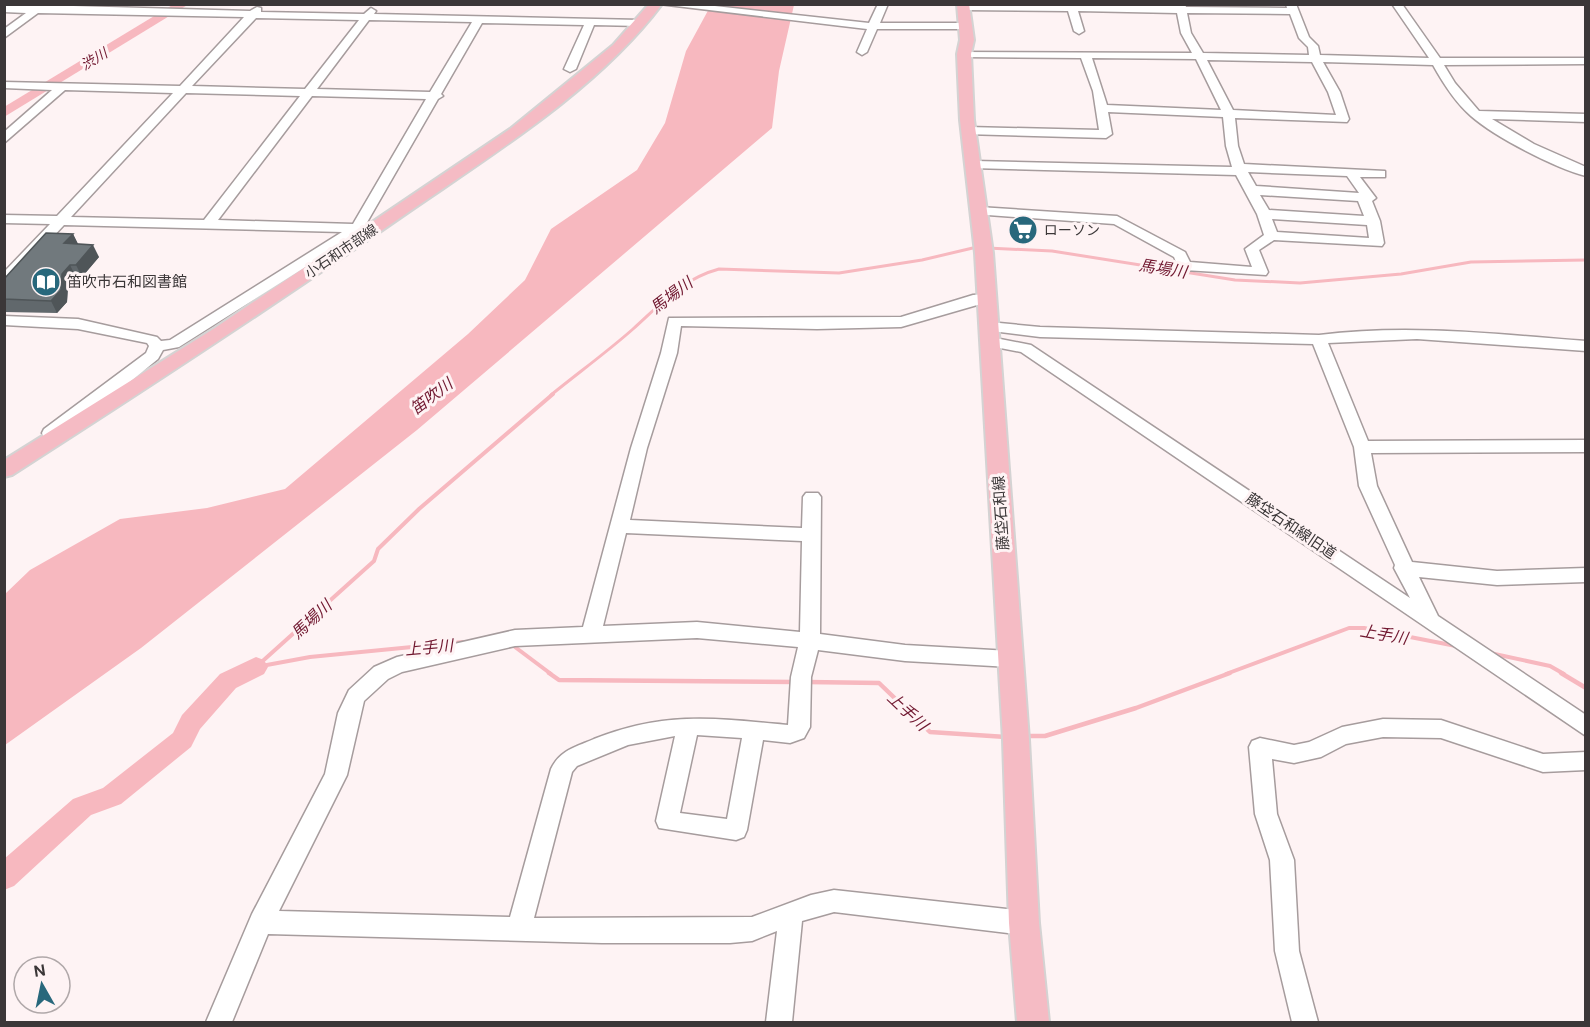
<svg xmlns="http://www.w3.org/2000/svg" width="1590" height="1027" font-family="'DM Sans','Noto Sans JP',sans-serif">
	<rect width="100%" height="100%" fill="#fef3f4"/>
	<polygon fill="#f7b8bf" points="711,5 794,5 779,71 772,128 417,430 141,648 5,745 5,594 30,570 120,519 207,508 285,489 468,334 525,280 551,229 637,170 665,123 686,51"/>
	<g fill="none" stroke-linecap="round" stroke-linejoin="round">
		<g stroke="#f7b8bf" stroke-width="3">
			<polyline points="987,248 1052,251 1235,280 1300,283 1401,274 1471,262 1586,260"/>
			<path d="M551,395C578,373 607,352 633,329C661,304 682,279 719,269L839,273L922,260L977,247"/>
		</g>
		<g stroke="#f7b8bf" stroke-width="4">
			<polyline points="511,644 551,674"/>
			<polyline points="1490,653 1550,666 1564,674"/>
			<polyline points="256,667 374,561 378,549 419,509 553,394"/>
			<polyline points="256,667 310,657 463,642"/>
			<polyline points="1226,674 1349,628 1364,628 1456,646"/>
		</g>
		<g stroke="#f7b8bf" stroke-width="4.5">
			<polyline points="549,673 559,680 795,682"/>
			<polyline points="1561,673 1586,688"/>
			<polyline points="808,682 879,683 930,732 1006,737"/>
			<polyline points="1025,736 1045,736 1136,708 1230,673"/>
		</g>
		<g fill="#f7b8bf" fill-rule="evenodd">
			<polygon points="174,4 189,4 4,117 4,107"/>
			<polygon points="256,657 264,660 268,667 264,674 236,688 200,729 191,747 121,804 91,815 14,886 4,890 4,859 73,799 103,788 173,733 182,715 220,674"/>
		</g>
		<g stroke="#a69c9d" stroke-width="3">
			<g id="minor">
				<polygon points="659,4 697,4 869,23 878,4 888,4 880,23 965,23 970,26 965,29 877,29 867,52 862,55 857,52 867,29"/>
				<path d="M962,4H1185L1186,7L1287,8L1286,4H1296L1309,37L1318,46L1320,55L1429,58L1392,4H1402L1440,58H1586V64L1444,65L1455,83L1479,111L1586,114V122L1492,119L1534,144L1586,167V176C1555,168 1495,137 1471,116C1455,102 1443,83 1433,65L1323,62L1340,92L1349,119L1347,122L1235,118L1238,146L1244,164L1385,171V177H1360L1376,198L1372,201L1380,221L1384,243L1382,246L1274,240L1259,250L1268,272L1266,275L1184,270L1179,269L1174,257L1114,224L974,214L972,211L979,207L1117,216L1185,252L1190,262L1252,267L1245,249L1264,235L1257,214L1236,175L971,168L969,165L975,161L1232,167L1226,146L1223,117L1108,112L1112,134L1106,138L964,134V128L968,127L1099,130L1093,91L1081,58L964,57L960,56V52L1192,53L1181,33L1177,13L1078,11L1084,31L1079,34L1074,31L1068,11L964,10L959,7ZM1187,13L1290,14L1299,38L1308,47L1309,55L1203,53L1191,33ZM1092,58L1196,59L1221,110L1107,105ZM1207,60L1312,62L1328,92L1336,115L1233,110ZM1248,172L1347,176L1359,193L1256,186ZM1260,195L1358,201L1364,216L1269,210ZM1272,219L1367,225L1369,238L1277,232Z"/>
				<path d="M38,5L250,11L257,7L261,8V12L364,14L371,8L376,11L374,14L640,20L645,23L640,26L594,25L576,69L570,72L564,69L584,25L482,23L441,94L443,96L438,99L362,231L179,347L163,350L158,359L95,410L60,433L61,439L53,445L47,443L42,433L44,429L146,353L149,346L147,343L78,329L4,325V316L78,319L157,337L161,341L170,340L342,232L64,225L9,284L4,285V272L50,224L4,223V215L57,216L173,93L65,90L4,143V132L52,90L4,88V82L180,86L244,17L38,13L4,38V29L26,13L4,12V6ZM256,18L359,20L305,89L192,86ZM369,20L472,22L430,92L317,89ZM186,93L300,96L204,220L71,217ZM312,96L426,99L353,224L218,220Z"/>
				<path d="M986,294L991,295L993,298L991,301L901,327L817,329L681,326L677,353L647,448L630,520L802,528L803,497L806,493H818L821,497L820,634L905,645L1010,651L1017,653L1020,659L1017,665L1010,667L905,661L818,650L811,677L810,727L804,738L790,743L763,740L747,830L744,837L736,840L659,828L656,821L675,736L628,745L577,766L572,772L534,918L752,917L811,895L834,890L1024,911L1033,915L1036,923L1033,931L1024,935L834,912L802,921L792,1022H766L777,931L752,941L730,943H602L268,934L232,1022H206L252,914L325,774L338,713L349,690L374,667L397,657L515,630L583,627L631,448L661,353L669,318L901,317L973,295ZM626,533L802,541L800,632L697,622L603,626ZM697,638L798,647L791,677L788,725C715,718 665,711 594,739C576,747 560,750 551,769L510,917L279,911L347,775L364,701L388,679L402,672L515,646ZM697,735L742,738L727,819L680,813Z"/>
				<path d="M989,322L1040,327L1319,335C1408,324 1496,334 1586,341V351L1417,339L1328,343L1368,441L1586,440V452L1371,453L1377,486L1412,562L1497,571L1586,568V582L1497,585L1419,577L1438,616L1586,715V736L1021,352L985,345L982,342L990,337L1031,345L1410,598L1394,568L1395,565L1359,486L1354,447L1313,344L1040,337L984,330L981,327L984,324Z"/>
				<polygon points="1383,719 1441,720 1543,754 1586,752 1586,770 1543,772 1441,738 1383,737 1346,744 1321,757 1294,763 1272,759 1277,814 1294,860 1299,951 1318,1022 1292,1022 1275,951 1270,860 1255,814 1249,747 1252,741 1260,738 1294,745 1309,742 1342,727"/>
			</g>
		</g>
		<g stroke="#d4d3d3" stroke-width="4">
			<g id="major">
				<path d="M649,4H662C599,88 496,152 410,211C279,302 146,389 12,475L4,477V460L215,328L510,129L613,45Z"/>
				<polygon points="957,4 969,4 974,40 971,54 974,120 993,253 1029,740 1039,923 1049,1022 1017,1022 1009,923 1003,740 975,253 960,120 957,54 960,40"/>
			</g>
		</g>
		<use href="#minor" fill="#fff" fill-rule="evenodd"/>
		<use href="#major" fill="#f5bbc4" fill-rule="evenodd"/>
	</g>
	<polygon fill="#61686c" points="73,234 78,244 99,257 82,277 76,277 68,286 67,302 57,313 4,312 4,279"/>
	<g fill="#4f5558">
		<polygon points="73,234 79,246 64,243"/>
		<polygon points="93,245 99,257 82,277 76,265"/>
		<polygon points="70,265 76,277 68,286 67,302 57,313 51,301 62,274"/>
	</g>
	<polygon fill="#71797d" stroke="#4f5558" stroke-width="1.5" points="46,233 73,234 64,243 93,245 76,265 70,265 62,274 61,290 51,301 4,299 4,279"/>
	<defs>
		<g id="supermarket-disc" transform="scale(1.5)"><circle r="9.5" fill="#28687c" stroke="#fef3f4"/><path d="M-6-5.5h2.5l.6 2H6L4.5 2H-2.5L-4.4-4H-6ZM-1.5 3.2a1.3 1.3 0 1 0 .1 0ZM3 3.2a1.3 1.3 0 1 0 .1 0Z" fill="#fff"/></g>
		<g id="library-disc" transform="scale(1.5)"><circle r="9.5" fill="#28687c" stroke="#fef3f4"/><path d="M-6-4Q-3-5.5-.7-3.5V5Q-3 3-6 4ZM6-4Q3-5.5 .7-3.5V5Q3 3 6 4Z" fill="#fff"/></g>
	</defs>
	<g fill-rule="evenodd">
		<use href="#supermarket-disc" x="1023" y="230"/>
		<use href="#library-disc" x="46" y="282"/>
	</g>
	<g text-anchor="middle" stroke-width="6" stroke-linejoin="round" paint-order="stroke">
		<g font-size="14" font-style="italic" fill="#70172f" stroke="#fef3f4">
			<text transform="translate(94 59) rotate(-31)" y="5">渋川</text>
		</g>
		<g font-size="14" fill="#3b3738" stroke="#fef3f4" text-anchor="start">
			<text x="1044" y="235">ローソン</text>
		</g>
		<g font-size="14" fill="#3b3738" stroke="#fef3f4">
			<text transform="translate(341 251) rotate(-34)" y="5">小石和市部線</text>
		</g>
		<g font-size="15" fill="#3b3738" stroke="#fef3f4" text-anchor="start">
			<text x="67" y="287">笛吹市石和図書館</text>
		</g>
		<g font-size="15" fill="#3b3738" stroke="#fef3f4">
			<text transform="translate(1001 513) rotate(-94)" y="5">藤垈石和線</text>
			<text transform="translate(1291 526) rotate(34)" y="5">藤垈石和線旧道</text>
		</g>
		<g font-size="16" font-style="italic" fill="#70172f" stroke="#fef3f4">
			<text transform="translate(1163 268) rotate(9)" y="6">馬場川</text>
			<text transform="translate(671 295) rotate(-37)" y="6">馬場川</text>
			<text transform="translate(431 396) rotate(-37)" y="6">笛吹川</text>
			<text transform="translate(311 619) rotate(-43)" y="6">馬場川</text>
			<text transform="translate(1384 634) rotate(10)" y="6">上手川</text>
			<text transform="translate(429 647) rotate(-5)" y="6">上手川</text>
			<text transform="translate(908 711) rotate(43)" y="6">上手川</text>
		</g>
	</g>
	<rect width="1590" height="1027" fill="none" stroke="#3b3738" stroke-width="12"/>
	<g transform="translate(42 985) rotate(351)"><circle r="28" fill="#fef3f4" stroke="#b0a8a9" stroke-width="1.5"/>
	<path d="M0-4.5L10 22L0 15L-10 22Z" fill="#28687c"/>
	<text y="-9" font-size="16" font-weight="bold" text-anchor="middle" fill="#3b3738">N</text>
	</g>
</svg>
